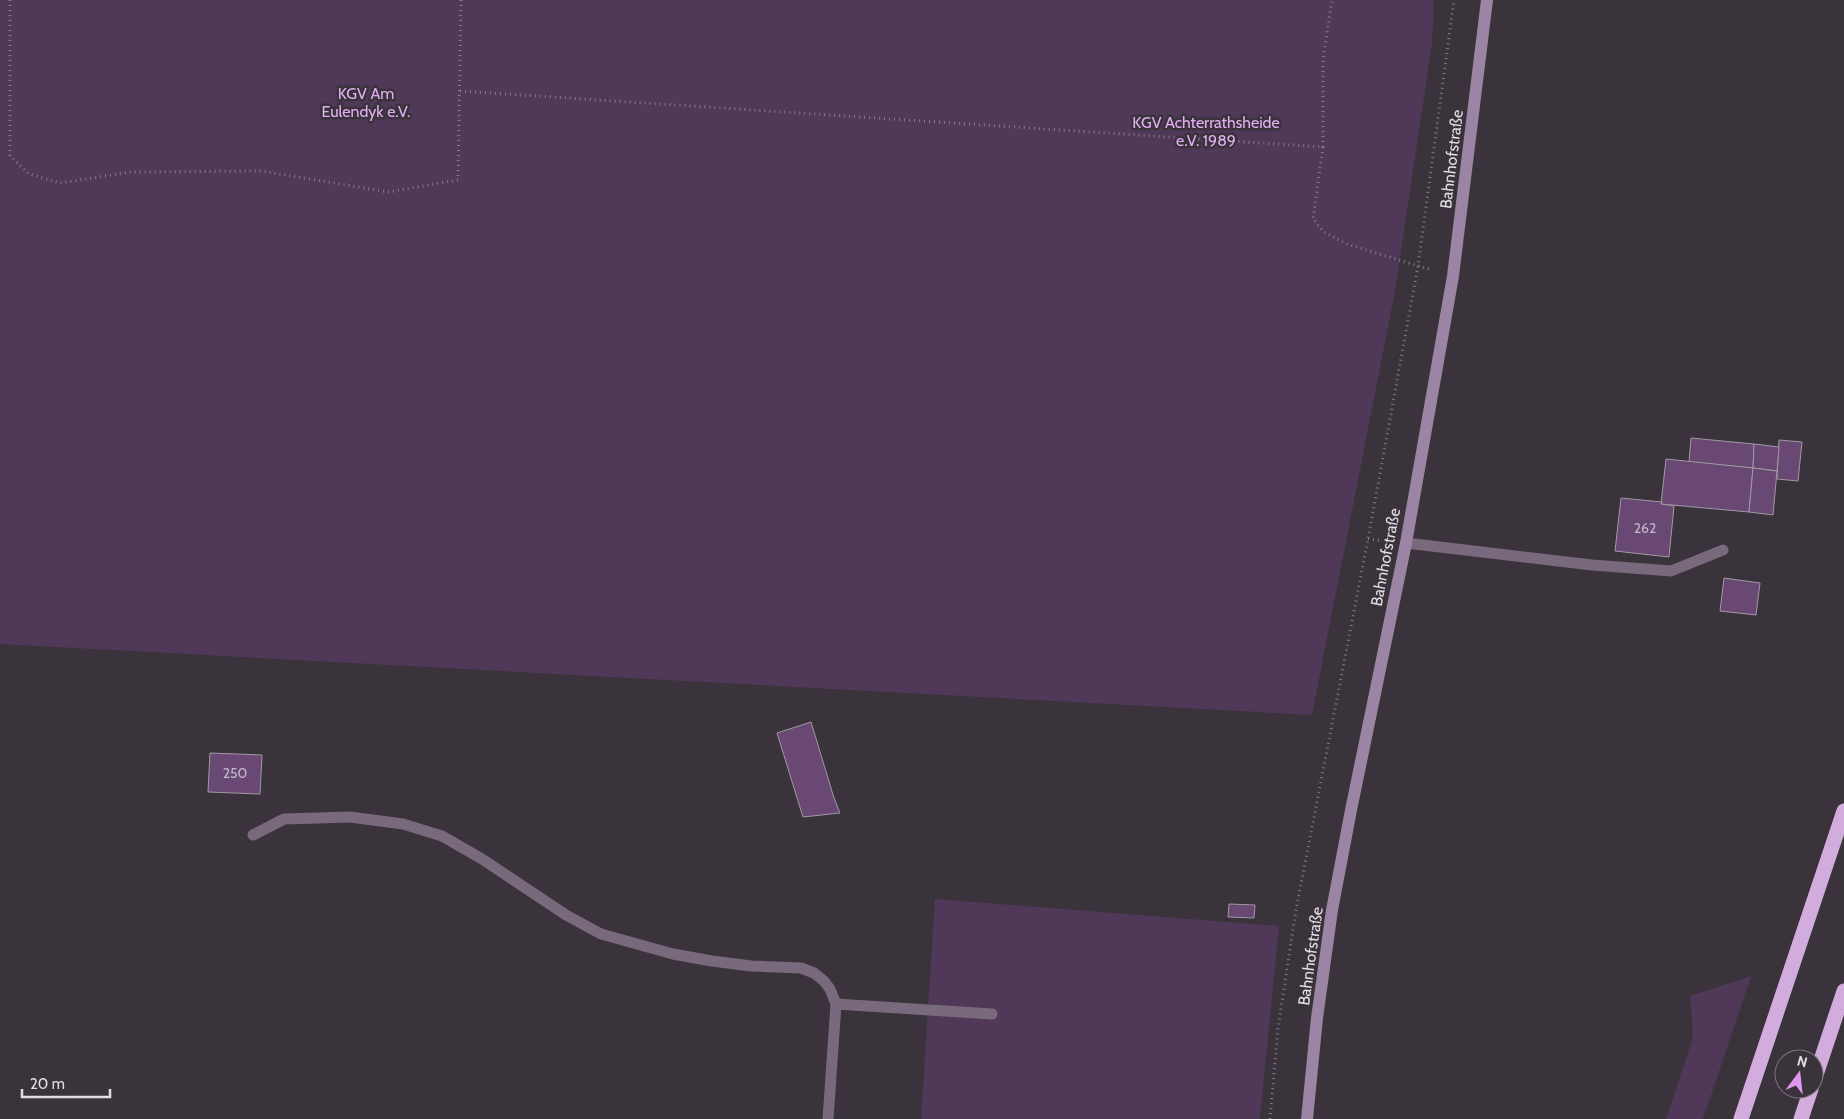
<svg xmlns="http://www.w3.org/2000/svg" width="1844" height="1119" font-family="Cabin,sans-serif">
	<rect width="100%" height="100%" fill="#3a333c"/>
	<g fill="#503858">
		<polygon points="0,0 1434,0 1432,43 1395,291 1312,715 0,644"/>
		<polygon points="935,899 1279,926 1260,1119 921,1119"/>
		<polygon points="1751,976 1703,1119 1666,1119 1693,1037 1690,996"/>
	</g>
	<g fill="#694873" stroke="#a199a4">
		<polygon points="1691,438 1754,444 1753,468 1689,462"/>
		<polygon points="1779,440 1802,442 1798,481 1777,479"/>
		<polygon points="1754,444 1779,447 1777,471 1753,468"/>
		<polygon points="1666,459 1753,468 1749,512 1661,504"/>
		<polygon points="1753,468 1777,471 1773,515 1749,512"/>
		<polygon points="1621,498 1662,502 1661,504 1674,506 1669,557 1615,551"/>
		<polygon points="1724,578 1760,583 1756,615 1720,611"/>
		<polygon points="811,722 834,798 840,813 803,817 777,733"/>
		<polygon points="210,753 262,755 260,794 208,792"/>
		<polygon points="1229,904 1255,905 1254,918 1228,917"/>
	</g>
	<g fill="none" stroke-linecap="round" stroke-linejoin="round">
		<g stroke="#827c84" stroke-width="3" stroke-dasharray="1 4" stroke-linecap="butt">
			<polyline points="10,0 10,156 29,174 60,183 131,172 261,171 388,192 458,180 461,0"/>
			<polyline points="460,91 1323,147 1313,219 1324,232 1347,244 1432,270"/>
			<polyline points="1323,147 1323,60 1332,0"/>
			<polyline points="1368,539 1385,541"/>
			<polyline points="1270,1119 1278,1028 1296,910 1368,539 1418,266 1454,0"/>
		</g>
		<g stroke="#78697c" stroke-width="11">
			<polyline points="1406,543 1592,565 1671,571 1723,550"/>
			<polyline points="253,835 284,819 350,817 403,824 442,836 482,859 566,915 601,934 673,954 712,961 751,966 801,968 814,973 824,981 830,989 836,1004 828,1119"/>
			<polyline points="836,1004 992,1014"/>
		</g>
		<polyline stroke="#9c84a4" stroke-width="12" points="1307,1119 1317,1018 1332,910 1351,810 1406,543 1453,276 1487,0"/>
		<g stroke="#d2acdd" stroke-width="15">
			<polyline points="1814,1081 1844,991"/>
			<polyline points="1741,1119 1844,811"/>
			<polyline points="1801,1119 1811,1089"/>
		</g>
	</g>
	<g text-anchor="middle" stroke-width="5" stroke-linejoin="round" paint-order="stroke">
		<g font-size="14" fill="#c4b8c8">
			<text x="1645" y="533">262</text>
			<text x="235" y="778">250</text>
		</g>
		<g font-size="16" fill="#e3aef3" stroke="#3a333c">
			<text x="366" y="99">KGV Am<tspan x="366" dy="18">Eulendyk e.V.</tspan></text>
			<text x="1206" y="128">KGV Achterrathsheide<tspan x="1206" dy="18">e.V. 1989</tspan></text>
		</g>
		<g font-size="16" fill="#e2dee4" stroke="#3a333c">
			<text transform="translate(1451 159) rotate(-83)" y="6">Bahnhofstraße</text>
			<text transform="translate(1385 557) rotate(-79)" y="6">Bahnhofstraße</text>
			<text transform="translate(1310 956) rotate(-82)" y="6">Bahnhofstraße</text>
		</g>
	</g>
	<g transform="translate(1799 1074) rotate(15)"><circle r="24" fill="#3a333c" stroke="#7d777f"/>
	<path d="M0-4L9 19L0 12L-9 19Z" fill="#de98f2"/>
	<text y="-8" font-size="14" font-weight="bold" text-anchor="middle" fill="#e2dee4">N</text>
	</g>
	<path d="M22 1089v8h88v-8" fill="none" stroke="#e2dee4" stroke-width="2.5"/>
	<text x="30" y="1089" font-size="15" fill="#e2dee4" stroke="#3a333c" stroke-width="4" paint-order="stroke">20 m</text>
</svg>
